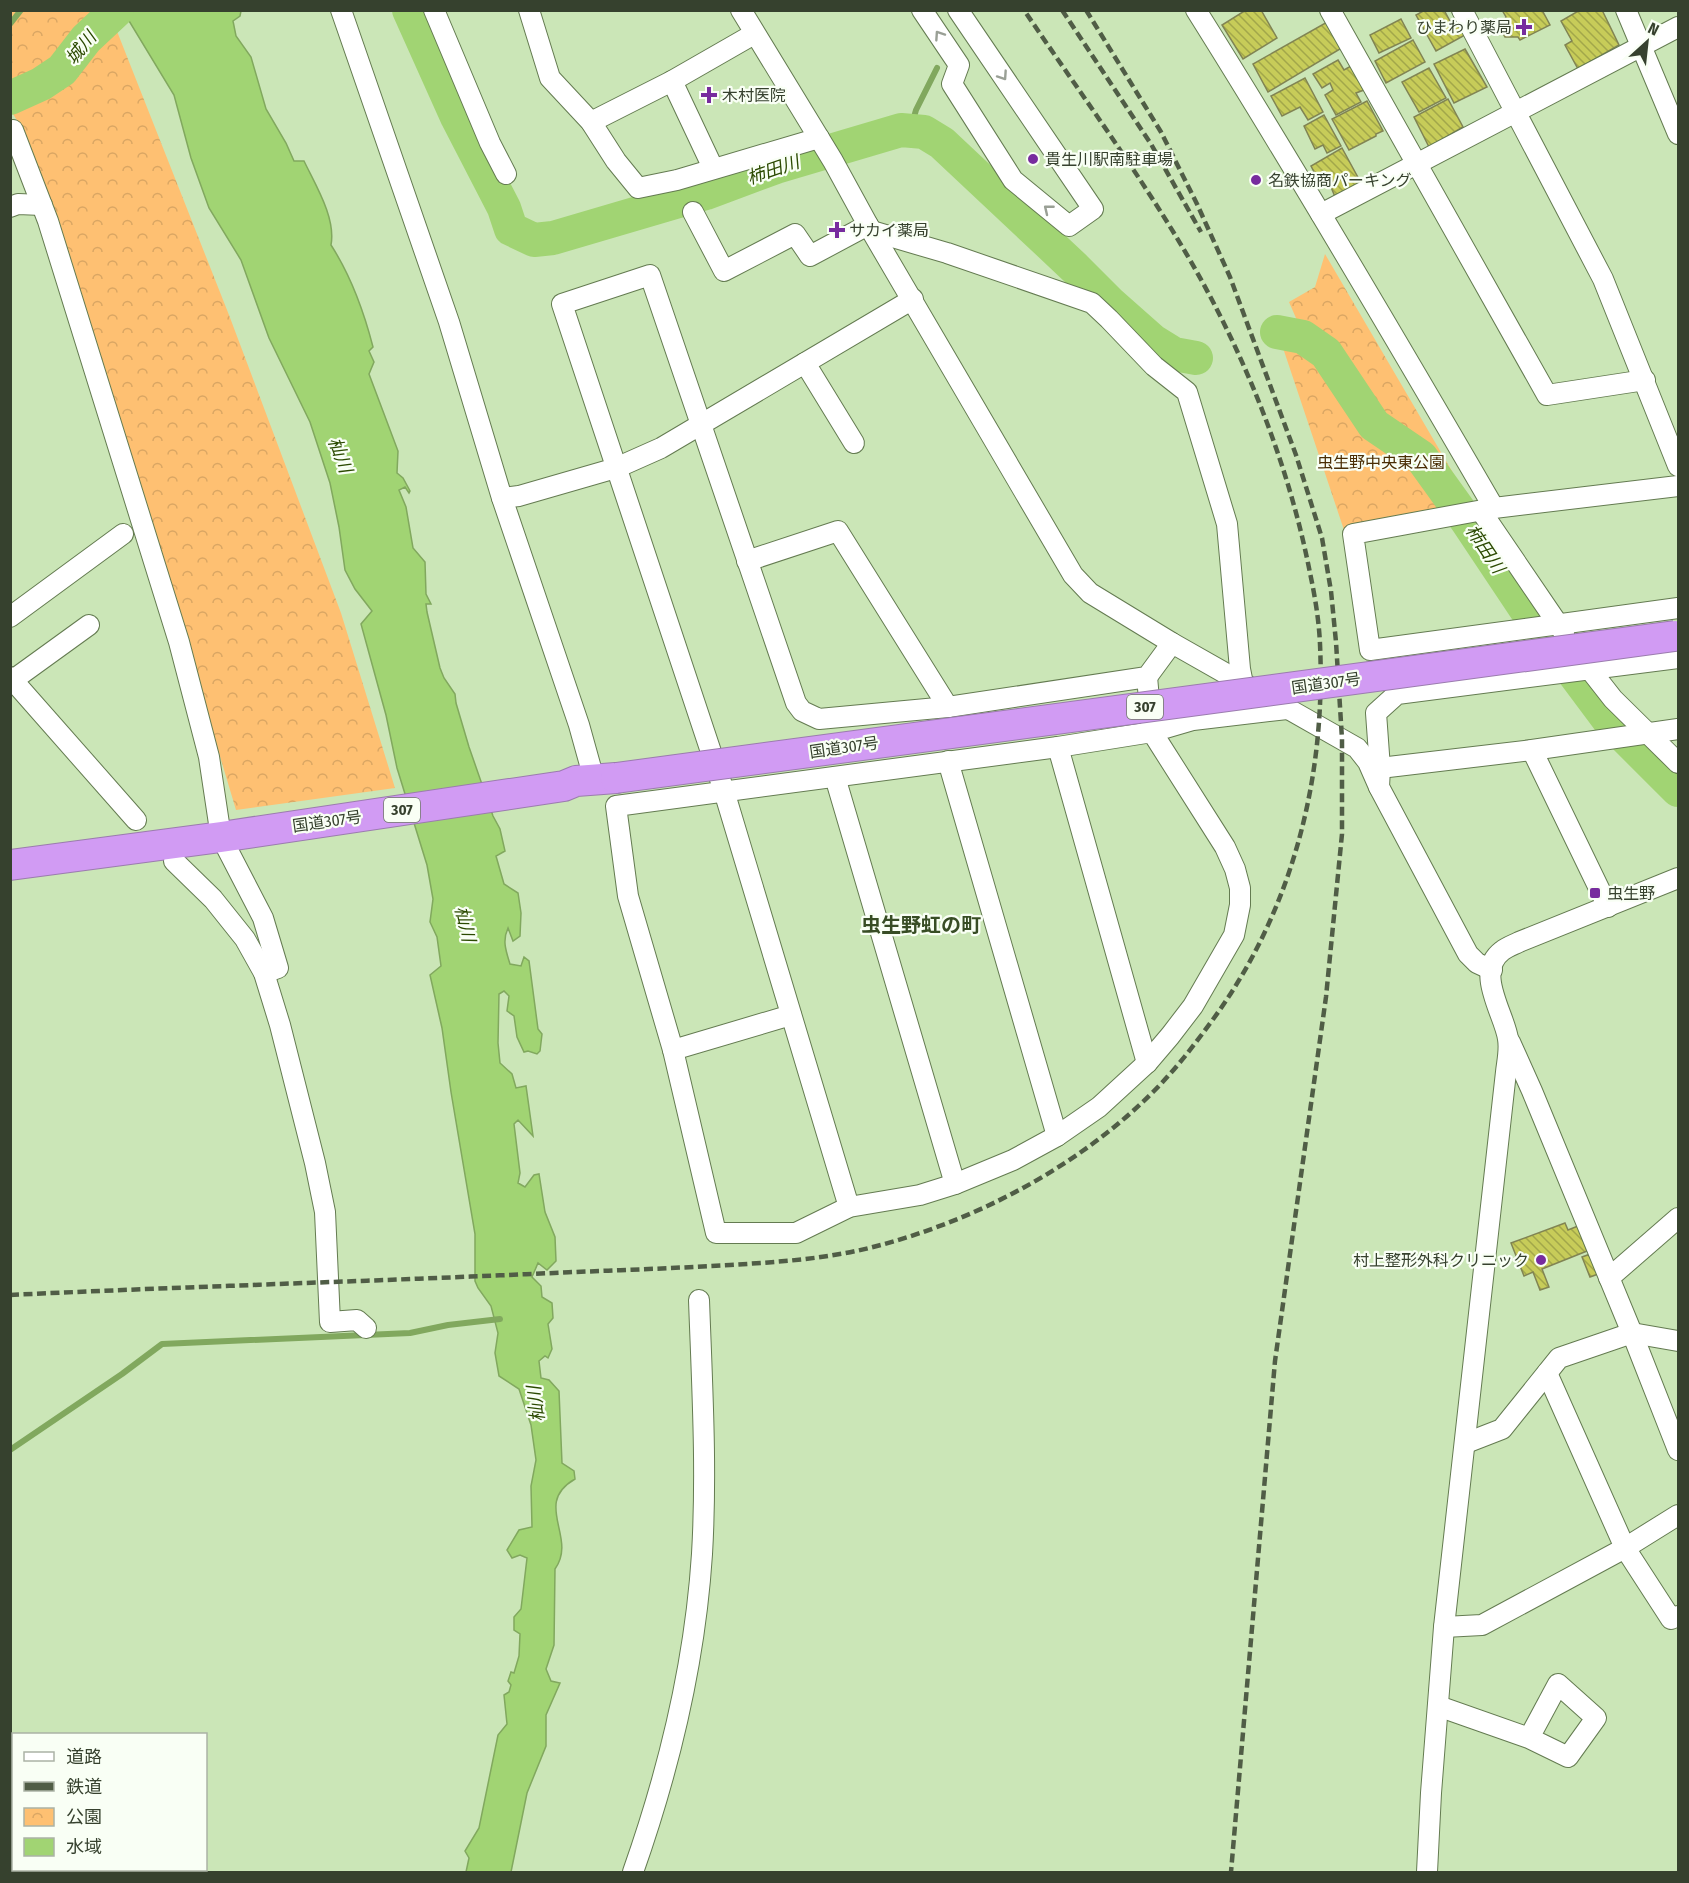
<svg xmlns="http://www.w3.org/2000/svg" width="1689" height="1883" font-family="'Fira Sans Condensed','Noto Sans JP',sans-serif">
	<defs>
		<pattern id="park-crowns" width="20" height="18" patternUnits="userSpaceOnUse" patternTransform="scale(1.5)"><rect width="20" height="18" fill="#fec072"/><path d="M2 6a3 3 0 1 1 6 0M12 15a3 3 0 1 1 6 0" fill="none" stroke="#daa663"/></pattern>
		<pattern id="building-back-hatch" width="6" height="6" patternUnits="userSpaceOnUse" patternTransform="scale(1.5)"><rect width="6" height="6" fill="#c7cc59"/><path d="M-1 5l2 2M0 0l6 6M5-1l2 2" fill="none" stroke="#a2a74a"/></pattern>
	</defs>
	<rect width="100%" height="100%" fill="#cbe6b7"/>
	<g fill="url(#park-crowns)">
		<polygon points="10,11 109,11 229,315 341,613 395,788 236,810 134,468 20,125 11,111"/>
		<polygon points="1325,254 1470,502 1344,530 1282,345 1299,325 1289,302 1315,287"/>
	</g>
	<path fill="#a1d473" stroke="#81a85e" stroke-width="1.5" d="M123,11H241L240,16L233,21L236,36L251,57L266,109L286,143L294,161H304C316,186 336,218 331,245C351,276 364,312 373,347L369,351L374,362L369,374L398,451L397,473L403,478L410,491L409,493L405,487L399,490L406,507L413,548L425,562L426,594L431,604H426L427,612L440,668L444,678L455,694L456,703L469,747L493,816L500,829L505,851L496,856L504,884L518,893L521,913L520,936L513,941L508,928C502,941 506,951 510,964L521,966L524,957L529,961L538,1029L542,1034L540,1051L537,1054L528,1051L524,1052L517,1037L514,1016L507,1011L509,996L504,991L499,994L498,1043L500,1063L512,1074L516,1088L526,1086L533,1136L518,1120L514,1124L520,1173L518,1183L525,1187L534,1175L539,1174L545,1212L555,1237L556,1261L547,1270L538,1263L532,1277L541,1286L542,1297L552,1303L553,1318L548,1324L552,1349L548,1358L545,1356L539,1361L541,1378L549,1380L559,1391L562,1463L574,1471L575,1479C532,1504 578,1537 555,1569L554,1645L546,1669L551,1681L560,1683L546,1715V1746L527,1793L511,1872H466L469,1858L465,1851L479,1828L498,1735L507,1724L504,1695L509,1692L511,1685L508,1681L511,1672L514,1673L519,1656L520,1634L514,1630V1617L521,1609L527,1558L520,1555L512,1558L507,1550L519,1530L532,1527L531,1486L536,1460L531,1425L519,1389L499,1376L495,1353L498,1333L491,1306L478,1288L475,1281V1234L451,1092L442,1028L430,975L441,966L437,937L430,922L433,899L427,865L397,768L386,715L361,624L372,611L355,589L345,570L339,527L330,483L310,422L269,338L241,260L209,208L191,158L174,95Z"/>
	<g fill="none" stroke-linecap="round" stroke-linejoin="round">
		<g stroke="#81a85e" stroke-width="6">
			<polyline points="10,24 21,10"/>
			<polyline points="910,131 916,110 937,68"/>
			<polyline points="10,1450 122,1374 162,1344 410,1333 448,1325 500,1319"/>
		</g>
		<g stroke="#a1d473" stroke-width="34">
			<polyline points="409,10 457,117 504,208 511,229 534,240 553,238 706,193 776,167 901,130 924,132 942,143 1075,268 1110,303 1153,341 1174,354 1196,358"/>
			<polyline points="10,98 41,84 62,70 86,39 117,10"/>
			<polyline points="1277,332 1303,337 1326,353 1374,425 1421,457 1467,521 1525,608 1611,723 1678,790"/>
		</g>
	</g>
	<g fill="url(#building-back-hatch)" stroke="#818453" stroke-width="1.5">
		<polygon points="1246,10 1261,10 1277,38 1243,59 1222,25"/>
		<polygon points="1425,10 1444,10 1450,21 1455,19 1465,35 1436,51 1416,15"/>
		<polygon points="1502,10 1542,10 1550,25 1520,40 1518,37 1505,37 1500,28 1506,17"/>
		<polygon points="1580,10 1602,10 1619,45 1578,69 1565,45 1572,41 1561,21"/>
		<polygon points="1401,19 1411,38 1379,53 1370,35"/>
		<polygon points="1329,21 1345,46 1268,92 1253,64"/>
		<polygon points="1413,40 1425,62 1386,83 1375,61"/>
		<polygon points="1465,49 1487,87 1454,103 1434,64"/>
		<polygon points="1338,60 1344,70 1351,66 1364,90 1356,93 1361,102 1336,115 1325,95 1333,90 1330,83 1322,88 1313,74"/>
		<polygon points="1429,68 1446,98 1419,112 1402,82"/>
		<polygon points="1305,78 1323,112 1308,120 1300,107 1282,116 1271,96"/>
		<polygon points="1448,99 1463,127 1429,147 1414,117"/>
		<polygon points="1367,101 1383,131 1376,134 1376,136 1349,150 1332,119"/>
		<polygon points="1324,115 1341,146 1327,153 1323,145 1315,149 1304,126"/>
		<polygon points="1342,148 1361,183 1335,197 1329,182 1321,185 1311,166"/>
		<polygon points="1565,1223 1568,1230 1578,1226 1587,1251 1542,1269 1549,1287 1540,1290 1533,1272 1524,1276 1511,1243"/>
		<polygon points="1593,1253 1601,1273 1590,1277 1582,1257"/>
	</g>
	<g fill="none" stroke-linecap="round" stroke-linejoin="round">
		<g stroke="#647b51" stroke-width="22">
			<g id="minor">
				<polyline points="341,10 449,322 502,498 579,725 594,779"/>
				<polyline points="434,10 490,143 506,174"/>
				<polyline points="529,10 550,78 591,122 616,161 638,188 677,180 819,138"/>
				<polyline points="741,10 833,161 868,225 1073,575 1090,593 1172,643 1357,748 1368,762 1379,787"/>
				<polyline points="922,10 959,65 952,84 1013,180 1069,226 1093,209 958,10"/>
				<path d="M1196,10C1299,174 1397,341 1494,508"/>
				<polyline points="1330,10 1547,395 1645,380"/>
				<polyline points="1462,10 1603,279 1678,466"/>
				<polyline points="1626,10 1678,134"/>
				<polyline points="672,81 713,168"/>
				<polyline points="591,122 672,81 754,34"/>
				<polyline points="13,130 48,221 179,642 209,757 221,837 263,918 278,968 264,973"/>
				<polyline points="10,207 18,204 42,205"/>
				<polyline points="693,212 724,271 795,234 810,256 868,225"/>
				<polyline points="1321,214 1678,27"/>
				<polyline points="872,231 947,253 1092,303 1109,319 1154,366 1187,392 1227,524 1240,669 1243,684"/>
				<polyline points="805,363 854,443"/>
				<polyline points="1678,486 1494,508 1353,534 1370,650 1678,608"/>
				<polyline points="502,498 519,496 616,468 661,448 913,299"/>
				<polyline points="1481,511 1564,633"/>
				<polyline points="747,561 838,531 948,707"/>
				<polyline points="10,617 123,534"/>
				<polyline points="1584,662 1613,699 1678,763"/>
				<polyline points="10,677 136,820"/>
				<polyline points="1147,677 1152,732 1225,847 1235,869 1240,888 1240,905 1234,935 1193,1006 1170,1036 1147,1063 1099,1107 1057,1136 1013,1160 955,1184 920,1195 849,1207 796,1233 716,1233 673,1050 628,896 616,806 1058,747 1152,732 1193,720 1287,709"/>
				<polyline points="13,680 89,625"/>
				<polyline points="1058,747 1147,1063"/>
				<polyline points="1532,750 1608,907"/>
				<polyline points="948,761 1057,1136"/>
				<polyline points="1380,768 1532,750 1678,729"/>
				<polyline points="835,777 955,1184"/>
				<polyline points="174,861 213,899 245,939 264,973 280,1025 315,1163 325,1212 330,1322 357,1320 366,1328"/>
				<polyline points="1492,970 1477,963 1468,954 1379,787 1380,768 1376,713 1397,694 1678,658"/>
				<polyline points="1510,1042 1532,1091 1632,1333 1678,1450"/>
				<polyline points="673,1050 791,1015"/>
				<polyline points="849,1207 724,791 562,304 650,275 796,703 802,711 819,719 948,707 1147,677 1172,643"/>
				<polyline points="1609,1278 1678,1218"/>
				<polyline points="1547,1373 1625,1548 1671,1619 1678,1616"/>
				<polyline points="1466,1443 1502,1429 1559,1358 1632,1333 1678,1341"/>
				<polyline points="1444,1627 1482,1625 1625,1548 1678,1515"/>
				<polyline points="1438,1706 1529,1738 1558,1684 1596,1718 1568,1757 1529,1738"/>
				<path d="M633,1872C669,1770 695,1663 702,1554C707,1469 702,1384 699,1300"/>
				<path d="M1427,1872L1431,1793L1444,1627L1506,1072C1507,1062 1510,1050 1508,1039C1505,1015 1474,972 1502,951C1507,947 1513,945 1519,942L1678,878"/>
			</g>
		</g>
		<g stroke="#9b7cae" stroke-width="32">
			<polyline id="highway" points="10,865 221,837 564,786 576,781 616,778"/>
		</g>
		<use href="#minor" stroke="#fff" stroke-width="20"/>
		<use href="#highway" stroke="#d19bf3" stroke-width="30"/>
		<g stroke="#505d46" stroke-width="4.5" stroke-dasharray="9 4.5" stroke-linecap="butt">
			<polyline points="1062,10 1151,144 1201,232"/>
			<polyline points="1086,10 1161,132 1197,204 1230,277 1296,455 1322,538 1331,591 1336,642 1342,739 1342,834 1326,997 1275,1361 1231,1872"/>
			<path d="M10,1295C198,1286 386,1281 574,1272C626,1270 678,1268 730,1265C778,1262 826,1259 873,1247C975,1221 1078,1167 1153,1092C1176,1069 1195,1044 1214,1018C1293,909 1326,777 1320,644C1319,621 1315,596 1310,573C1289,465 1245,355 1190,260C1140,174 1080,93 1024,10"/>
		</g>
		<g stroke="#9b7cae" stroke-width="32" stroke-linecap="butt">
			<polyline id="highway-bridge" points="616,778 1675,636"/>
		</g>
		<use href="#highway-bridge" stroke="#d19bf3" stroke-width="30"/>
	</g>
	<defs><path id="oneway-chevron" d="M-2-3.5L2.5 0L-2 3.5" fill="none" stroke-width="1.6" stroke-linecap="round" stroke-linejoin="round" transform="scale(1.5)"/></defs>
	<g stroke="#9aa096">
		<use href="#oneway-chevron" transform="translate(939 35) rotate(-124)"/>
		<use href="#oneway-chevron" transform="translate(1003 76) rotate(56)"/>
		<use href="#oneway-chevron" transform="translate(1048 209) rotate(-141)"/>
	</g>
	<g fill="#772c9e" stroke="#f9fff5" stroke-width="2">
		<path d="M1521 18h6v6h6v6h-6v6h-6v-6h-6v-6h6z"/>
		<path d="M706 86h6v6h6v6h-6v6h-6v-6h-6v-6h6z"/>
		<circle cx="1033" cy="159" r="6"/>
		<circle cx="1256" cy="180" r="6"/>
		<path d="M834 221h6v6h6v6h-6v6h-6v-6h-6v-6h6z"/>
		<rect x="1589" y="887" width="12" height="12" rx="3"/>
		<circle cx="1541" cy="1260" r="6"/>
	</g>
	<g text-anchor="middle" stroke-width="4.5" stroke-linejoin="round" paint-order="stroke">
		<g fill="#f9fff5" stroke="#707a6a" stroke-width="1.5">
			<rect x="1127" y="695" width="36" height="24" rx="4.5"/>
			<rect x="384" y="798" width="36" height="24" rx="4.5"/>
		</g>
		<g font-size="15" font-weight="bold" fill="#36412e">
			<text x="1145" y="712">307</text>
			<text x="402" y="815">307</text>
		</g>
		<g font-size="16" fill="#36412e" stroke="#f9fff5" text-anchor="start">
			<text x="1512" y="33" text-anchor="end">ひまわり薬局</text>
			<text x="722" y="101">木村医院</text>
			<text x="1045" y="165">貴生川駅南駐車場</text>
			<text x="1268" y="186">名鉄協商パーキング</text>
			<text x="849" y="236">サカイ薬局</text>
			<text x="1607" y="899">虫生野</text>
			<text x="1529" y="1266" text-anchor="end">村上整形外科クリニック</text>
		</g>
		<g font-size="16" fill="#4a2e04" stroke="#f9fff5">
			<text x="1381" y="468">虫生野中央東公園</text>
		</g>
		<g font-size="16" fill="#36412e" stroke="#f9fff5">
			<text transform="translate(1326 683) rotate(-8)" y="6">国道307号</text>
			<text transform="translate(844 747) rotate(-8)" y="6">国道307号</text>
			<text transform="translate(327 821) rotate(-8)" y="6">国道307号</text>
		</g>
		<g font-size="18" font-style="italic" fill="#2b4a01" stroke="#f9fff5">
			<text transform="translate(81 48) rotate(-50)" y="6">城川</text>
			<text transform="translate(773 170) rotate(-19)" y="6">柿田川</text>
			<text transform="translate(340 455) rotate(69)" y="6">杣川</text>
			<text transform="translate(1485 549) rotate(56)" y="6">柿田川</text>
			<text transform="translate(465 924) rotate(77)" y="6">杣川</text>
			<text transform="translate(536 1404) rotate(-97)" y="6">杣川</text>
		</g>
		<g font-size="20" font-weight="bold" fill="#384d25" stroke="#f9fff5">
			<text x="921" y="932">虫生野虹の町</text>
		</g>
	</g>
	<rect width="1689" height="1883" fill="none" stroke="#36412e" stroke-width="24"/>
	<rect x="12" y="1733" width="195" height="138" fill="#f9fff5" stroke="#abb3a5" stroke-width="1.5"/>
	<rect x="24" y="1752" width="30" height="9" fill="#ffffff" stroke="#abb3a5" stroke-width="1.5"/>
	<text x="66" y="1763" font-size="18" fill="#36412e">道路</text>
	<rect x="24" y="1782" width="30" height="9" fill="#505d46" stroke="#abb3a5" stroke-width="1.5"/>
	<text x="66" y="1793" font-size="18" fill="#36412e">鉄道</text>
	<rect x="24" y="1808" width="30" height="18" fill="url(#park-crowns)" stroke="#abb3a5" stroke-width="1.5"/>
	<text x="66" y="1823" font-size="18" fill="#36412e">公園</text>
	<rect x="24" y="1838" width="30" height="18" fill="#a1d473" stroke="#abb3a5" stroke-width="1.5"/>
	<text x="66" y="1853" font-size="18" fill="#36412e">水域</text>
	<g transform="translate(1647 42) rotate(27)" stroke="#f9fff5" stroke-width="4.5" paint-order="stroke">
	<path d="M0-4.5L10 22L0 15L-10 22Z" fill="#36412e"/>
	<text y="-9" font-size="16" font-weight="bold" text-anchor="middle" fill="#36412e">N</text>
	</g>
</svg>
